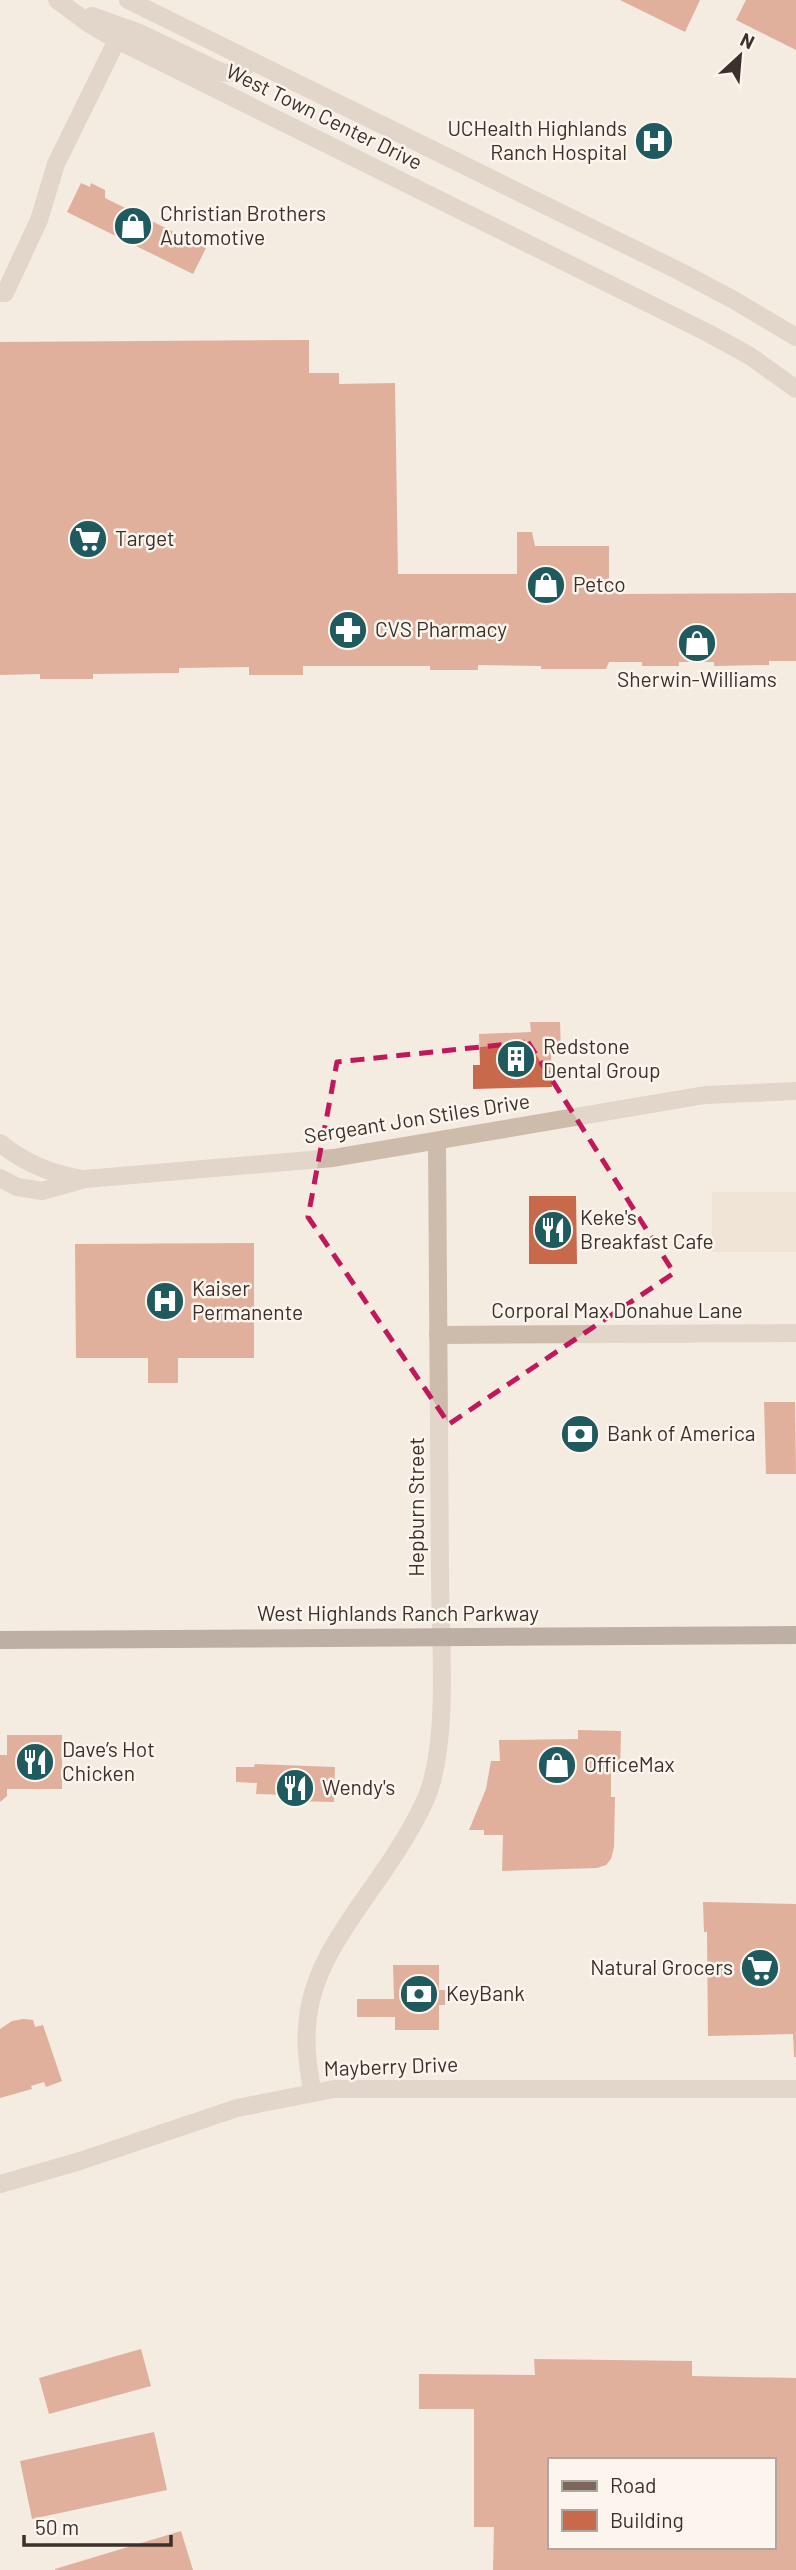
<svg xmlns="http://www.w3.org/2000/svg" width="796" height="2570" font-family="Barlow,sans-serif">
	<rect width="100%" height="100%" fill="#f4ebe1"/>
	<rect fill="#ecdcc8" x="712" y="1192" width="84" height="60"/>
	<g fill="#c8694b" fill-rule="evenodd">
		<polygon points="620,0 700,0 685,32"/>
		<polygon points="746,0 796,0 796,50 736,20"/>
		<polygon points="81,183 90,187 91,183 105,190 105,198 206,248 193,274 67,212"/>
		<polygon points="309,340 309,373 339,373 339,384 395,383 398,574 517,574 517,532 532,532 535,546 609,546 609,584 620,584 620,594 796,593 796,661 769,661 769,665 714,666 714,662 679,662 679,666 642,666 642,662 609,662 606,669 541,669 541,666 478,665 478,670 430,670 430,666 303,666 303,675 249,675 249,667 179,668 179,673 93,674 93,679 40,679 40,674 0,675 0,342"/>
		<polygon points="530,1022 560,1022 561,1052 551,1052 552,1087 473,1089 473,1065 480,1065 479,1034 531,1032"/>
		<polygon points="529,1196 576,1196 577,1264 529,1264"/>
		<polygon points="254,1243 254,1358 178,1358 178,1383 148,1383 148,1358 76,1358 75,1244"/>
		<polygon points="764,1402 795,1402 796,1474 766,1474"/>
		<polygon points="578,1730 621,1731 620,1773 611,1773 611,1797 615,1797 614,1847 611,1859 606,1865 597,1868 502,1871 503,1835 484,1835 484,1830 469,1830 486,1789 491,1761 500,1761 499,1740 578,1739"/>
		<polygon points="7,1735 62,1735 62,1789 7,1789 7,1796 0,1802 0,1755 7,1755"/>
		<polygon points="255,1764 335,1767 334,1802 290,1801 290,1795 256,1794 257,1783 236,1782 236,1767 254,1767"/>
		<polygon points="703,1902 796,1904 796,2057 794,2057 793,2034 708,2036 707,1932 704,1932"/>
		<polygon points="393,1965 439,1965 439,1990 445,1990 445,2005 439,2005 439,2030 395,2030 395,2017 357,2017 357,1999 394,1999"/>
		<polygon points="23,2019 33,2020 35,2027 43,2025 62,2081 46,2087 44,2082 31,2086 32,2089 0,2098 0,2029 12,2021"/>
		<polygon points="141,2349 151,2386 49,2414 39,2378"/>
		<path d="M534,2359L692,2361V2376L796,2378V2570H493L494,2527H474V2409H419V2374L535,2375ZM549,2460H773V2547H549Z"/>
		<polygon points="154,2432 167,2490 32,2519 20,2461"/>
		<polygon points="181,2531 193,2570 55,2570 55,2569"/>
	</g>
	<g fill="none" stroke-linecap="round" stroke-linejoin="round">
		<g stroke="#cdbbac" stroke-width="18">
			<polyline points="0,293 5,293 39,220 56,164 117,40"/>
			<path d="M0,1143C24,1163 51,1174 82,1179"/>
			<polyline points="0,1178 17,1187 42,1191 85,1179 333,1158 705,1095 796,1091"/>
			<polyline points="438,1335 796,1333"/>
			<path d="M312,2091C309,2070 305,2050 307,2028C310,1960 362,1907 397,1851C409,1832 421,1812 429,1791C449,1730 440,1639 440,1575C439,1430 437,1285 437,1141"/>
			<polyline points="0,2184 80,2161 237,2108 334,2089 796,2089"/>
		</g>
		<g stroke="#cdbbac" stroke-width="18">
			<polyline points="57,0 91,25 117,40 708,333 750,356 796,389"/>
			<polyline points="128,0 681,272 732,299 796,337"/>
			<path d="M92,16L137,32L221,72C235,75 241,71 252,61"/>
		</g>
		<polyline stroke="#7d675c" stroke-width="18" points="0,1640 796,1635"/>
	</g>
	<path d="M0 0H796V2570H0ZM528,1042L674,1273L449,1424L308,1217L337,1062Z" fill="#f4ebe1" fill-opacity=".55" fill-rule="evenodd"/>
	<path fill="none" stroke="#c2185b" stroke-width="5" stroke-dasharray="14 9" stroke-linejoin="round" d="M528,1042L674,1273L449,1424L308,1217L337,1062Z"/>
	<defs>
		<g id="hospital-disc" transform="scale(2.0125)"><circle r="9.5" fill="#1f5a5e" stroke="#fbf5ee"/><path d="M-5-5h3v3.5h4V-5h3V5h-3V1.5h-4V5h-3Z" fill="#fff"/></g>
		<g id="shop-disc" transform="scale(2.0125)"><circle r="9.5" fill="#1f5a5e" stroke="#fbf5ee"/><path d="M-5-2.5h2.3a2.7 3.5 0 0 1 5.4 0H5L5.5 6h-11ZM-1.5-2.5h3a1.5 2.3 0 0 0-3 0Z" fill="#fff"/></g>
		<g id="supermarket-disc" transform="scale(2.0125)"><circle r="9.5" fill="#1f5a5e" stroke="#fbf5ee"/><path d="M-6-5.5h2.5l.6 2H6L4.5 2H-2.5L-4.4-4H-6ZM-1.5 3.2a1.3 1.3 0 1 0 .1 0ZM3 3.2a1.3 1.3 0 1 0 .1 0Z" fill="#fff"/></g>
		<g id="pharmacy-disc" transform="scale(2.0125)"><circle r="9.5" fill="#1f5a5e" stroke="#fbf5ee"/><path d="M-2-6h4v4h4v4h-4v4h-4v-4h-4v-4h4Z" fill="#fff"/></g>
		<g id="building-disc" transform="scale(2.0125)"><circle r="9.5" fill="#1f5a5e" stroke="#fbf5ee"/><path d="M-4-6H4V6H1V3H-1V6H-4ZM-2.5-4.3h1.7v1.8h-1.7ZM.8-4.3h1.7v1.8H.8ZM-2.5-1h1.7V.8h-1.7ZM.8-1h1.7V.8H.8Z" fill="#fff"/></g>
		<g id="restaurant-disc" transform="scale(2.0125)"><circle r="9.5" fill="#1f5a5e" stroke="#fbf5ee"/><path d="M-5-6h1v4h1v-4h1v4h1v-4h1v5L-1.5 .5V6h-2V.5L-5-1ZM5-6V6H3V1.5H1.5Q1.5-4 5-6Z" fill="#fff"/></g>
		<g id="bank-disc" transform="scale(2.0125)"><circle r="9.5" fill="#1f5a5e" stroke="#fbf5ee"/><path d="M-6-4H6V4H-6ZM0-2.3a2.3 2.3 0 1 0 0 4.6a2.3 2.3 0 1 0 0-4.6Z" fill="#fff"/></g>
	</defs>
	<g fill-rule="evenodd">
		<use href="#hospital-disc" x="654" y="141"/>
		<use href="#shop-disc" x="133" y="226"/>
		<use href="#supermarket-disc" x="88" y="539"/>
		<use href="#shop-disc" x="546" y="585"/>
		<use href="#pharmacy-disc" x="348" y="630"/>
		<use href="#shop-disc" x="697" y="643"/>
		<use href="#building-disc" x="516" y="1059"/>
		<use href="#restaurant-disc" x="553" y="1230"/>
		<use href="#hospital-disc" x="165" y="1301"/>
		<use href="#bank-disc" x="580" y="1434"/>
		<use href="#restaurant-disc" x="35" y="1762"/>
		<use href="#shop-disc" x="557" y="1765"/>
		<use href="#restaurant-disc" x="295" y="1788"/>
		<use href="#supermarket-disc" x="760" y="1968"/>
		<use href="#bank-disc" x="419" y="1994"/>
	</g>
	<g text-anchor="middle" stroke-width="5" stroke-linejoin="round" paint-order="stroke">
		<g font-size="21" fill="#3b302b" stroke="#fbf5ee">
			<text transform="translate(324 117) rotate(26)" y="7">West Town Center Drive</text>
			<text transform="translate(417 1119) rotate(-9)" y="7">Sergeant Jon Stiles Drive</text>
			<text x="617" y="1318">Corporal Max Donahue Lane</text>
			<text transform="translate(417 1507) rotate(-90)" y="7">Hepburn Street</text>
			<text x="398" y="1621">West Highlands Ranch Parkway</text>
			<text transform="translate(391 2067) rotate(-2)" y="7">Mayberry Drive</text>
		</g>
		<g font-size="21" fill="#3b302b" stroke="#fbf5ee" text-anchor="start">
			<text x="627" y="136" text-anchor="end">UCHealth Highlands<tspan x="627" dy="24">Ranch Hospital</tspan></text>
			<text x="160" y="221">Christian Brothers<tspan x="160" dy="24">Automotive</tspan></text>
			<text x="115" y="546">Target</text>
			<text x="573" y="592">Petco</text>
			<text x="375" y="637">CVS Pharmacy</text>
			<text x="697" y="687" text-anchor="middle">Sherwin-Williams</text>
			<text x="543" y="1054">Redstone<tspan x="543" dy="24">Dental Group</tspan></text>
			<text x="580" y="1225">Keke's<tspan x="580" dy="24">Breakfast Cafe</tspan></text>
			<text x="192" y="1296">Kaiser<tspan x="192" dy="24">Permanente</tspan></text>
			<text x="607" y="1441">Bank of America</text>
			<text x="62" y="1757">Dave’s Hot<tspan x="62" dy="24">Chicken</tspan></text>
			<text x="584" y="1772">OfficeMax</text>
			<text x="322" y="1795">Wendy's</text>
			<text x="733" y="1975" text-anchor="end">Natural Grocers</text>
			<text x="446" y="2001">KeyBank</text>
		</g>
	</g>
	<rect x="548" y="2458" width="228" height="91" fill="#fbf5ee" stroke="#aea6a0" stroke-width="2"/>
	<rect x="562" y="2481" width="35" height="10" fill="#7d675c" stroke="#aea6a0" stroke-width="2"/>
	<text x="610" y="2493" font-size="21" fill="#3b302b">Road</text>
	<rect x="562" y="2510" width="35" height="21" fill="#c8694b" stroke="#aea6a0" stroke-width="2"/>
	<text x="610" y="2528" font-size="21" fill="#3b302b">Building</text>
	<g transform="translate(740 56) rotate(26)" stroke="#fbf5ee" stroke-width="5" paint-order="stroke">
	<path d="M0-5L12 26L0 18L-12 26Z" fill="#3b302b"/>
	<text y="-10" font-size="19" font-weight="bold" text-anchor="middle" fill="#3b302b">N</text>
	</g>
	<path d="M24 2535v10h147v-10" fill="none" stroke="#3b302b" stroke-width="3.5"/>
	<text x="35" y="2535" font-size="21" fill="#3b302b" stroke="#fbf5ee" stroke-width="5" paint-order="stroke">50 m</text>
</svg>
